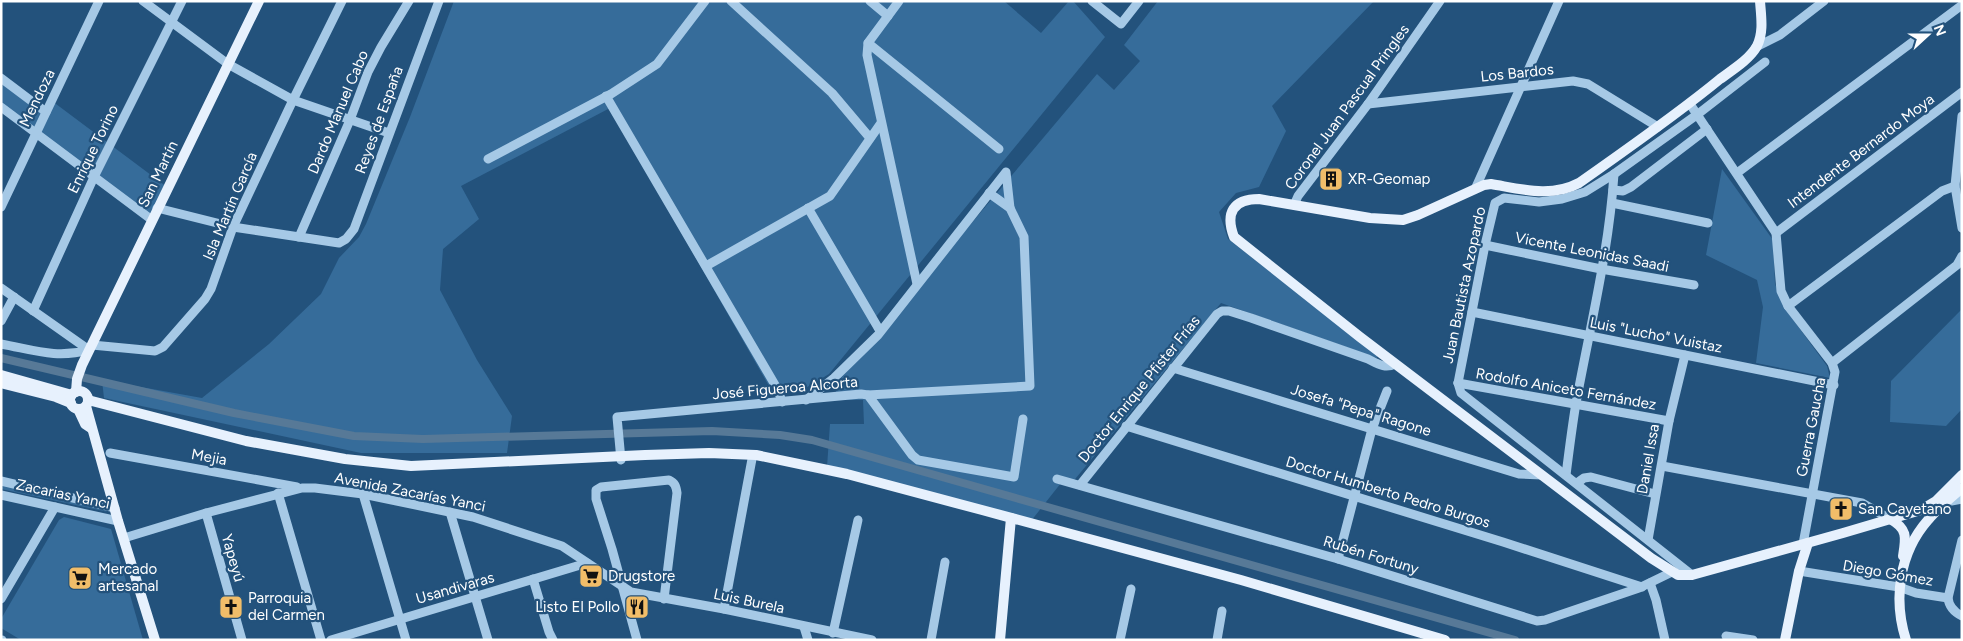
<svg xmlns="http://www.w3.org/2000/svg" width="1963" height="641" font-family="Figtree,sans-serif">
	<rect width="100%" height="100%" fill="#23527c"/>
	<g fill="#366c9a">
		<polygon points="454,1 1004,1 1041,33 1069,1 1073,1 1105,37 829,374 804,389 773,393 610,108 461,186 479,219 443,249 440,290 477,360 512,416 507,453 361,453 104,398 102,380 202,398 269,344 321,294 339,258 359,237 366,224 410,117"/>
		<polygon points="1158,1 1374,1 1272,106 1286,131 1259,187 1236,193 1219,212 1228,239 1377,354 1377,358 1221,303 1071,484 1061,483 1031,521 827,467 830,424 864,424 863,400 835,400 837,383 1097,74 1114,90 1140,61 1124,45"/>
		<polygon points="1,79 46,113 52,101 167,187 152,220 1,107"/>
		<polygon points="1722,169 1773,240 1775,284 1786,310 1827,366 1830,378 1756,363 1763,307 1757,280 1706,255"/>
		<polygon points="1962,309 1962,409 1946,426 1890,422 1891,381"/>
		<polygon points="1,484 80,502 108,512 1,489"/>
		<polygon points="64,517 111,529 143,640 21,640 1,628 1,619 59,520"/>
	</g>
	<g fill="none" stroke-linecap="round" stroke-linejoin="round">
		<polyline stroke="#577997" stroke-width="8" points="1,358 234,413 354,436 423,439 712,431 780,435 812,440 1515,640"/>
		<g stroke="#a6c9e6" stroke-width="9">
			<polyline points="143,1 228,64 293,100 389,133"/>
			<polyline points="731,1 832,93 870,138"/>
			<polyline points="870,1 888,16"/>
			<polyline points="899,1 868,43 867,55 917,284"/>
			<polyline points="1092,1 1121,24 1139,1"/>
			<polyline points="868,43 999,149"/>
			<polyline points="1756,47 1780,35 1824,1"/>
			<polyline points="1,78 46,112"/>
			<polyline points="606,96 778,390 782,402"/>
			<polyline points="1368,104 1573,81 1588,84 1658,127"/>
			<polyline points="1690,104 1776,233 1781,291 1788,306 1832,363 1835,372 1803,544"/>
			<polyline points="1,107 152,220"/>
			<polyline points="1962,116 1955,186 1962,228"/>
			<polyline points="488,159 611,94 657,64 705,1"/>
			<polyline points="1737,173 1962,5"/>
			<polyline points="1476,187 1559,1"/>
			<polyline points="1613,190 1623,191 1631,187 1707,129"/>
			<polyline points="1612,203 1708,223"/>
			<polyline points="1294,205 1298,196 1368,104 1440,1"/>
			<polyline points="1,207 99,1"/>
			<polyline points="157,208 233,227 339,243 346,239 354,229 439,1"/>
			<polyline points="808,208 880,331"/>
			<polyline points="1776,233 1962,92"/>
			<polyline points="299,237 350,120 368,72 381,47 409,1"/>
			<polyline points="1485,245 1601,269 1694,285"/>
			<polyline points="706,266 830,196 881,123"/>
			<polyline points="1,288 89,350"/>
			<polyline points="1788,306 1942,191 1955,186"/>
			<polyline points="33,311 94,177 182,1"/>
			<polyline points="1472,312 1834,385"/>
			<polyline points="1,321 14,297"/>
			<path d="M1,344C34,350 56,359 89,350"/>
			<polyline points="92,345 155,351 163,347 205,299 211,289 233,227 293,100 342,1"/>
			<polyline points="1832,363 1957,265 1962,256"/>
			<polyline points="1173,368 1519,474 1542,475"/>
			<polyline points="1458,383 1485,245 1495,203 1504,198 1539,202 1562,199 1585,192 1614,174 1698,114 1765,62"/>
			<polyline points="1458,383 1461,393 1692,575"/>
			<polyline points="1458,383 1669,421"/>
			<polyline points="868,395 1030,386 1024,237 1010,208 989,193"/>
			<polyline points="806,400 834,378 878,335 1006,172 1010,208"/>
			<polyline points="1126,426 1503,542 1642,587"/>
			<polyline points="110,453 297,487"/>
			<polyline points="621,460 617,417 861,394 868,395 912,455 918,460 1014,477 1023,419"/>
			<polyline points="1662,466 1862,503 1890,519"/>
			<path d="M1566,475C1569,451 1572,427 1576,403C1590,327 1609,251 1614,174"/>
			<polyline points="1057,479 1338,559 1537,621 1545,620 1639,588 1672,572"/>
			<polyline points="1,481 115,508"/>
			<polyline points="1577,483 1584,478 1591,477 1655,494"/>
			<path d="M1080,485L1217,314L1222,311H1229L1251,318L1368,359C1378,364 1385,369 1395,364"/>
			<polyline points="278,493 321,640"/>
			<polyline points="363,494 406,640"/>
			<polyline points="1,495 118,521"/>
			<polyline points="1946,502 1962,499"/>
			<polyline points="450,512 488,640"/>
			<polyline points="206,513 242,640"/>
			<polyline points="124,538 206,513 302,488 315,488 363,494 473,517 562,546 631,592 724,609 872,640"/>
			<polyline points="1648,540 1669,421 1685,355"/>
			<path d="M1962,540L1948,598C1949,607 1954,612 1962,616"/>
			<polyline points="1338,559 1372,429 1387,391"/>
			<polyline points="1799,571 1899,587 1916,593 1948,598"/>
			<polyline points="533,579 549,632 553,640"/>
			<polyline points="1650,583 1656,600 1665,640"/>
			<polyline points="1,599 55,507"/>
			<polyline points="724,609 752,459"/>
			<polyline points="804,627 808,640"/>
			<polyline points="833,633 858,520"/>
			<polyline points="1726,636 1753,640"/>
			<polyline points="1,640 2,640"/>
			<polyline points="331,640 587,563"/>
			<path d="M637,640L612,549L596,499V490L601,487L669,480C675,483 676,486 677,493L664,599"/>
			<polyline points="931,640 945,562"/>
			<polyline points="1120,640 1131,589"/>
			<polyline points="1217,640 1222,611"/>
		</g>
		<g stroke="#e7f1fd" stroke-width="10">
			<path d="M1760,1C1761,16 1764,32 1757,46C1749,60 1732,70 1720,79C1675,116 1627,149 1579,183C1551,198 1521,189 1491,184L1484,185L1418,215L1403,220L1370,218L1259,199C1233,199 1225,213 1234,237L1360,337L1651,558L1678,575H1692L1843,533L1921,510L1936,501L1962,475"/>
			<polyline points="1,375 72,395"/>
			<polyline points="1,383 56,397 71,403"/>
			<circle cx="79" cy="400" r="9"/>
			<polyline points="76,392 77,379 82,365 259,1"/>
			<polyline points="88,400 246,441 345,459 411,466 645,455 709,453 756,455 847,474 982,510 1241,580 1445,640"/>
			<polyline points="86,406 118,521 155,640"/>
			<polyline points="78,409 85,424 91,428"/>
			<path d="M1890,519C1908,529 1906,537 1903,556"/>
			<polyline points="1000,640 1011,518"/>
			<polyline points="1785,640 1799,571 1808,543"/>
			<path d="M1906,640C1893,599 1899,553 1928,520C1938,508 1950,498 1962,488"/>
		</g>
	</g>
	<defs>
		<g id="building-square" transform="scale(1.25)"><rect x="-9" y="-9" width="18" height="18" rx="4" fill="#f1bd69" stroke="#23527c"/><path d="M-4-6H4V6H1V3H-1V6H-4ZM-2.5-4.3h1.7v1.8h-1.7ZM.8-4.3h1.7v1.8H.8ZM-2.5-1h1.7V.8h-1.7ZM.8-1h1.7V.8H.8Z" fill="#111"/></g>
		<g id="church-square" transform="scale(1.25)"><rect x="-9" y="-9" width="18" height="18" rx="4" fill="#f1bd69" stroke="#23527c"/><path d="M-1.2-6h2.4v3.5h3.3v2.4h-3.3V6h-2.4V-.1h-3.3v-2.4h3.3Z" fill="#111"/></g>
		<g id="supermarket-square" transform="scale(1.25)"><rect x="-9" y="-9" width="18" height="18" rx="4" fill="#f1bd69" stroke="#23527c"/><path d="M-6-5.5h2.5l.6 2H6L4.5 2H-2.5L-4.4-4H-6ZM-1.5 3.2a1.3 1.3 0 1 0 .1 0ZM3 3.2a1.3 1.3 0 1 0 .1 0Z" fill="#111"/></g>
		<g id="restaurant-square" transform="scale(1.25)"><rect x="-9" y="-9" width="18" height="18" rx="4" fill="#f1bd69" stroke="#23527c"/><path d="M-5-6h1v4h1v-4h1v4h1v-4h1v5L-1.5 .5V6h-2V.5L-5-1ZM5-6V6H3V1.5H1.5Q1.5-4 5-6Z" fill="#111"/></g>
	</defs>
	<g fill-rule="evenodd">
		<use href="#building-square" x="1331" y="179"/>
		<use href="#church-square" x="1841" y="509"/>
		<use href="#supermarket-square" x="591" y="576"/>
		<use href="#supermarket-square" x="80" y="578"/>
		<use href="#church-square" x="231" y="607"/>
		<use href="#restaurant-square" x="637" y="607"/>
	</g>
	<g text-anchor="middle" stroke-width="4.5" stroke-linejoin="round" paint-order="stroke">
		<g font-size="15" fill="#fff" stroke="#23527c">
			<text transform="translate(1517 73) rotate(-6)" y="5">Los Bardos</text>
			<text transform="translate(37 98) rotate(-64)" y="5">Mendoza</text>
			<text transform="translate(1347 107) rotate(-54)" y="5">Coronel Juan Pascual Pringles</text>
			<text transform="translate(338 112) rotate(-67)" y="5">Dardo Manuel Cabo</text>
			<text transform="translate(379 120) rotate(-70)" y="5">Reyes de España</text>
			<text transform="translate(93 149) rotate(-64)" y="5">Enrique Torino</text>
			<text transform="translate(1861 151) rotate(-37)" y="5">Intendente Bernardo Moya</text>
			<text transform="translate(158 174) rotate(-64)" y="5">San Martín</text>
			<text transform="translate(230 206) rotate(-67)" y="5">Isla Martín García</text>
			<text transform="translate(1592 252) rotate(11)" y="5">Vicente Leonidas Saadi</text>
			<text transform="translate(1464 285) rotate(-78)" y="5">Juan Bautista Azopardo</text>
			<text transform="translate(1656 335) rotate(11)" y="5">Luis "Lucho" Vuistaz</text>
			<text transform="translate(785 388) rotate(-5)" y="5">José Figueroa Alcorta</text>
			<text transform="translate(1139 389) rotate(-51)" y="5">Doctor Enrique Pfister Frías</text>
			<text transform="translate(1566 389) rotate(10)" y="5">Rodolfo Aniceto Fernández</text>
			<text transform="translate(1361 410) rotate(17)" y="5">Josefa "Pepa" Ragone</text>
			<text transform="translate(1811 427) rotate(-79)" y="5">Guerra Gaucha</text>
			<text transform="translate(209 457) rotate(10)" y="5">Mejia</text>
			<text transform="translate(1648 459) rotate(-80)" y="5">Daniel Issa</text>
			<text transform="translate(410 492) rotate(11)" y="5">Avenida Zacarías Yanci</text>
			<text transform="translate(1388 492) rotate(17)" y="5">Doctor Humberto Pedro Burgos</text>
			<text transform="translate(63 494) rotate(12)" y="5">Zacarias Yanci</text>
			<text transform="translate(1371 555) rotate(17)" y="5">Rubén Fortuny</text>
			<text transform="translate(233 558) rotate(74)" y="5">Yapeyú</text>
			<text transform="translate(1888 573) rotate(10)" y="5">Diego Gómez</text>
			<text transform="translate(455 588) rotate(-16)" y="5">Usandivaras</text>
			<text transform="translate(749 601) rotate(12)" y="5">Luis Burela</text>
		</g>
		<g font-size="15" fill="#fff" stroke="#23527c" text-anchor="start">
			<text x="1348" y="184">XR-Geomap</text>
			<text x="1858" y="514">San Cayetano</text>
			<text x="98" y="574">Mercado<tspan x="98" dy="17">artesanal</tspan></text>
			<text x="608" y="581">Drugstore</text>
			<text x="248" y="603">Parroquia<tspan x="248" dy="17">del Carmen</tspan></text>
			<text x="620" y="612" text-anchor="end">Listo El Pollo</text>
		</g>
	</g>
	<rect width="1963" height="641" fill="none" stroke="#ffffff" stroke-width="5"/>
	<g transform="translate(1928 35) rotate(69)" stroke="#23527c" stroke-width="4" paint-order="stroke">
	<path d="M0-4L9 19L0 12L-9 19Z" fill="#ffffff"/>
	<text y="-8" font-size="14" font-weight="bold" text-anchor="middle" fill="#ffffff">N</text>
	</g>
</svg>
